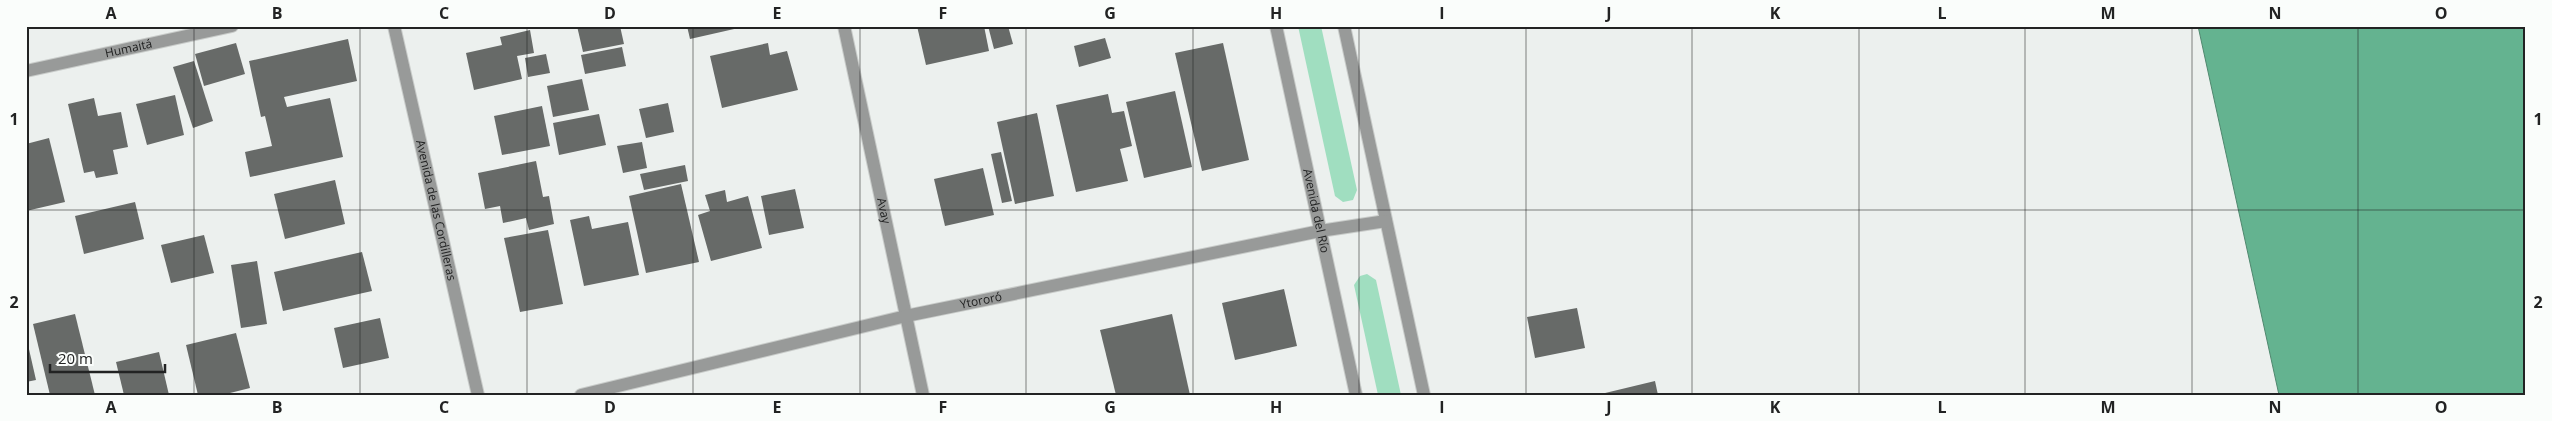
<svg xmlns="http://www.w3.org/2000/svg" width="2552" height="421" font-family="'Open Sans',sans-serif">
	<rect width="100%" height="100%" fill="#ecf0ee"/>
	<g fill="#a0dec0">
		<polygon points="1298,26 1321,26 1357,190 1353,200 1343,202 1335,196"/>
		<polygon points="1367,274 1376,280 1401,395 1378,395 1354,285 1360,276"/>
	</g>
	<polygon fill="#64b390" stroke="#50886f" points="2198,26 2526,26 2526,395 2279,395"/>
	<g fill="#676a68">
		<polygon points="577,26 620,26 624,44 583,52"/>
		<polygon points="687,26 742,26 743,27 690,39"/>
		<polygon points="917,26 984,26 989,51 926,65"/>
		<polygon points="988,26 1008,26 1013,44 994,49"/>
		<polygon points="530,30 534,53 517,56 522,79 474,90 466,53 502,45 500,37"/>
		<polygon points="1105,38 1111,58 1079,67 1074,46"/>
		<polygon points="348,39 357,81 284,97 287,107 330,98 343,157 250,177 245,152 272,146 265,116 261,117 249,61"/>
		<polygon points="236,43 245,74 204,86 195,54"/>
		<polygon points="768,43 770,55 787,51 798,90 722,108 710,56"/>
		<polygon points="1223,43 1249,160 1202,171 1175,53"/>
		<polygon points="622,47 626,66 585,74 581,55"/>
		<polygon points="546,54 550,73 528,77 525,58"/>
		<polygon points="194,61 213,121 193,128 173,67"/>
		<polygon points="582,79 589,110 553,117 547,86"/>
		<polygon points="1175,91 1192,167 1144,178 1126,102"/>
		<polygon points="1108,94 1112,113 1124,111 1132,146 1120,149 1128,181 1076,192 1056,105"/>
		<polygon points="175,95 184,135 147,145 136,104"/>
		<polygon points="94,98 98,116 121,112 128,147 113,150 118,174 96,178 94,171 84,173 68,104"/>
		<polygon points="668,103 674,132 646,138 639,109"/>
		<polygon points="542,106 550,146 502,155 494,116"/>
		<polygon points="1037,113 1054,196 1015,204 997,122"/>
		<polygon points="599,114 606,145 559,155 553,123"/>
		<polygon points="49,138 65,202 26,211 26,144"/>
		<polygon points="642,142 647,168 623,173 617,146"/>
		<polygon points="1001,152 1012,201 1002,203 991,154"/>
		<polygon points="536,161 543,197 549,196 554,224 529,230 526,218 503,223 500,206 485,209 478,173"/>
		<polygon points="685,165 688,181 644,190 640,174"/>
		<polygon points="983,168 994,215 945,226 934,179"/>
		<polygon points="335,180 345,224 285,239 274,194"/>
		<polygon points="681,184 699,262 646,273 629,196"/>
		<polygon points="795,189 804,228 769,235 761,196"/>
		<polygon points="725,190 727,202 748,196 762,248 711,261 698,215 710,211 705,195"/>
		<polygon points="135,202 144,239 84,254 75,216"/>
		<polygon points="589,216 592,229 628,222 639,275 584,286 570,220"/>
		<polygon points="548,230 563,304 520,312 504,238"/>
		<polygon points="204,235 214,273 171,283 161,245"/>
		<polygon points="362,252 372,291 283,311 274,272"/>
		<polygon points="257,261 267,324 241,328 231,265"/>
		<polygon points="1284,289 1297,346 1235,360 1222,303"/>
		<polygon points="1577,308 1585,348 1535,358 1527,317"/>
		<polygon points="75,314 95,395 50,395 33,324"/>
		<polygon points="1172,314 1190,395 1116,395 1100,330"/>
		<polygon points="380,318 389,358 343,368 334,328"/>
		<polygon points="236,333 250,388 222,395 198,395 186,345"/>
		<polygon points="26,336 36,380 26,382"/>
		<polygon points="159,352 169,395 124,395 116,362"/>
		<polygon points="1655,381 1658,395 1601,395 1601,394"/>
	</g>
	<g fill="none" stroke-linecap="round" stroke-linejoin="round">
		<g stroke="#c8cbc9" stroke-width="14">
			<g id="street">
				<path id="s1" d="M394,26L478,395"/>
				<path id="s2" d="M844,26L923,395"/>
				<path id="s3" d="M1276,26L1356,395"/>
				<polyline points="1344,26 1424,395"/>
				<path id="s4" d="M26,71L232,26"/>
				<path id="s5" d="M581,395L906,316L1320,231L1386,221"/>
			</g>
		</g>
		<use href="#street" stroke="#989a99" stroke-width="12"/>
	</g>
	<path fill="none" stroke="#222323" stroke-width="1" stroke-opacity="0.55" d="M194,26V395M360,26V395M527,26V395M693,26V395M860,26V395M1026,26V395M1193,26V395M1359,26V395M1526,26V395M1692,26V395M1859,26V395M2025,26V395M2192,26V395M2358,26V395M26,210H2526"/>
	<g text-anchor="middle" stroke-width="5" stroke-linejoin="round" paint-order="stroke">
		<g font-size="12" fill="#222323" stroke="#fafdfb">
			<text dy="4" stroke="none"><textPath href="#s4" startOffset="105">Humaitá</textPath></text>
			<text dy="4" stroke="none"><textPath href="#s1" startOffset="189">Avenida de las Cordilleras</textPath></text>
			<text dy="4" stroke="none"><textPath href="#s3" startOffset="189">Avenida del Río</textPath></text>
			<text dy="4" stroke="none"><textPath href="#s2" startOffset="189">Avay</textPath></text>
			<text dy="4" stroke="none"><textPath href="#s5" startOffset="411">Ytororó</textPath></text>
		</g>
	</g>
	<rect width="2552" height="421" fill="none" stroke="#fafdfb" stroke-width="55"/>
	<path d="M50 364v8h115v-8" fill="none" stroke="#222323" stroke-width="2.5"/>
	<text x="58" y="364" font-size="15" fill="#222323" stroke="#fafdfb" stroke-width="4" paint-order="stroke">20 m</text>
	<rect x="28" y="28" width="2496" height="366" fill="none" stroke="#222323" stroke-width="2"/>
	<g font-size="16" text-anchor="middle" font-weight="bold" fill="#222323">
		<text x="111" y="19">A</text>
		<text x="277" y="19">B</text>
		<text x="444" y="19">C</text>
		<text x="610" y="19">D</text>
		<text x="777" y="19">E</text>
		<text x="943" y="19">F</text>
		<text x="1110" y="19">G</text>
		<text x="1276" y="19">H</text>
		<text x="1442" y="19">I</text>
		<text x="1609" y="19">J</text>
		<text x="1775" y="19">K</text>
		<text x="1942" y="19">L</text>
		<text x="2108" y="19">M</text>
		<text x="2275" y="19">N</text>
		<text x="2441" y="19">O</text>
		<text x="14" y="125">1</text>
		<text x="2538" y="125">1</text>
		<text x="14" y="308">2</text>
		<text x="2538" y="308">2</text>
		<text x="111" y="413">A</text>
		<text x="277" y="413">B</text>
		<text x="444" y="413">C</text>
		<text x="610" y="413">D</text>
		<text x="777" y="413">E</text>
		<text x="943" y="413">F</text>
		<text x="1110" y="413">G</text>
		<text x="1276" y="413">H</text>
		<text x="1442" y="413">I</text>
		<text x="1609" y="413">J</text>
		<text x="1775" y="413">K</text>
		<text x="1942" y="413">L</text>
		<text x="2108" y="413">M</text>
		<text x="2275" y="413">N</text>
		<text x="2441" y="413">O</text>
	</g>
</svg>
